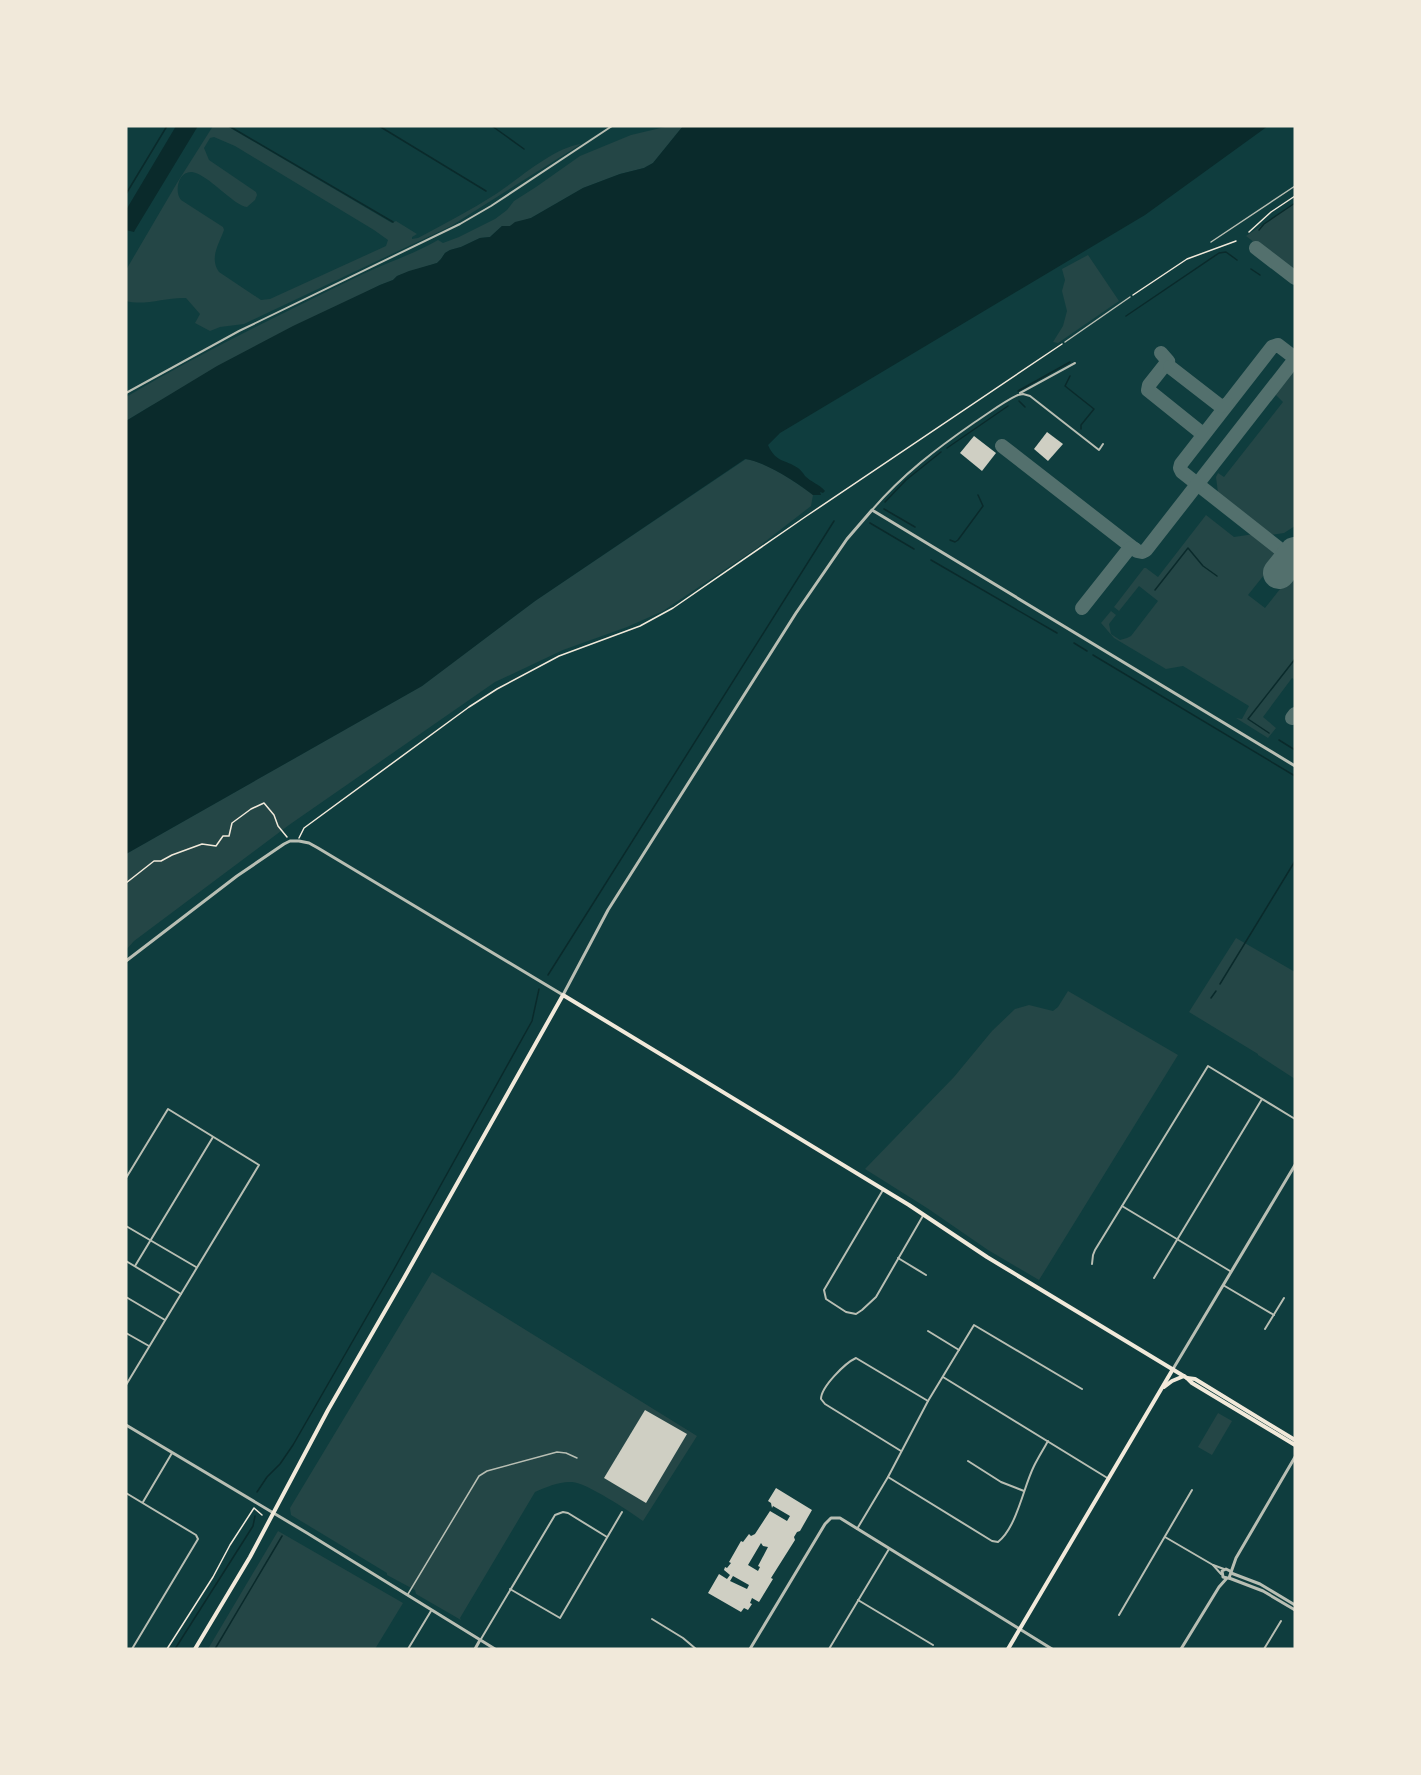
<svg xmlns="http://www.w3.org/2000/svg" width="1421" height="1775" font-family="Montserrat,sans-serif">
	<rect width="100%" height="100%" fill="#0f3d3e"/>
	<g fill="#244646" fill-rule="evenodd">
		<path d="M213,126H227L392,223L396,221L417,234L412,237V239L418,238C444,224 471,210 496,194C520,178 553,148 581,144L451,226L244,324L220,327L210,331L195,323L200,314L186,298C166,297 145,306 126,301V270L177,183ZM214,137L235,146L374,230L388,240L386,246L270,299L261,300L219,272C209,258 219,244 224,230L223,227L181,200C174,192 178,171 192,172C208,174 234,206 247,207L255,200L257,195L256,192L209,160L204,148L210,138Z"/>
		<path d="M669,126H683L653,163L644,168L620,174L583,188L531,218L510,226H502L490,237L480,238L461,247L450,250L445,253L441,259L437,263L397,276L393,280L380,285L149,407L126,421V397C203,352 283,313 363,274C388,262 414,254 438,240L443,243L459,237L495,219L507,210L514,201L536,187L580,156L631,135Z"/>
		<polygon points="1295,203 1295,274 1246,236"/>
		<polygon points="1088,255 1119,301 1058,343 1053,342 1063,326 1067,311 1062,291 1065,280 1062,269"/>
		<polygon points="1295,368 1295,526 1284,533 1271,535 1218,493 1216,477 1218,473 1224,477 1283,402 1275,394"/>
		<path d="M746,459C766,462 796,482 813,495L811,506L757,548L663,611L627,627L563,650L495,682L289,825L134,941L126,950V854L422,686L535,601Z"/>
		<polygon points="1206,515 1234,537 1254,534 1280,555 1248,595 1265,608 1295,570 1295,680 1292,678 1263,717 1276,728 1268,738 1236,718 1242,719 1249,706 1183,666 1166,669 1114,638 1101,623 1111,611 1116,615 1109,624 1111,634 1120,640 1127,638 1131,636 1158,601 1139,586 1119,611 1114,607 1144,568 1146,568 1158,577"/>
		<polygon points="1236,938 1295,972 1295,1079 1258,1055 1258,1054 1189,1012"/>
		<polygon points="1068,991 1178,1055 1039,1280 988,1250 927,1208 865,1169 954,1077 992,1031 1015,1009 1029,1005 1053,1011 1058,1007"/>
		<path d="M432,1272L697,1436L643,1521C629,1511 587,1483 572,1482C560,1481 546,1487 535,1492L460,1618L461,1620L416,1594L415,1590L387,1575V1573L291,1515L290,1508Z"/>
		<polygon points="1218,1413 1232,1421 1212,1455 1198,1447"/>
		<polygon points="278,1531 403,1603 375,1649 208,1649"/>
	</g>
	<g fill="#0a2a2b">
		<polygon points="176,126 198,126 135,230 134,232 126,230 126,210"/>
		<path d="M683,126H1268L1145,215L780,433L768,445C776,463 785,459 798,468C801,470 803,473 805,476C811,482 819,484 825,491L823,493L820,492L821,495H813C798,483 764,461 745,459L535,601L422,686L126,854V421L217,366L293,326L380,285L393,280L397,276L409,271L437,263L441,259L445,253L450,250L461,247L480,238L490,237L502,226H510L515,222L531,218L583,188L620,174L644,168L653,163Z"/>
	</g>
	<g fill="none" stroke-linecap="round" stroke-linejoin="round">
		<g stroke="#0a2a2b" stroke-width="1.5">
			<polyline points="229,126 393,222"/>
			<polyline points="379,126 486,191"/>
			<polyline points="492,126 524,149"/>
			<polyline points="126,194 167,126"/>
			<polyline points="1259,230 1264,224 1295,203"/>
			<polyline points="1251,269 1260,275"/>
			<polyline points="1126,316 1219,253 1226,252 1237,260"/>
			<polyline points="1070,376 1065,386 1094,409 1081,425 1081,429"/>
			<polyline points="1018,391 1070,362"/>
			<polyline points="1019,401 1025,407"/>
			<polyline points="947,448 1008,406"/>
			<polyline points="885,502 906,480 941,452"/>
			<polyline points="884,509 915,527"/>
			<polyline points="870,523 914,549"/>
			<polyline points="950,540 955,542 958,540 983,506 978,495"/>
			<polyline points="931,560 1057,633"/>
			<polyline points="1155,590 1188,548 1203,566 1217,576"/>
			<polyline points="1074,643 1087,651"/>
			<polyline points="1093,655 1295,776"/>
			<polyline points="1269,733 1248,719 1295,659"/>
			<polyline points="1279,740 1295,750"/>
			<polyline points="548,975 834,521"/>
			<polyline points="1220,984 1295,861"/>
			<polyline points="1211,998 1216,991"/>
			<polyline points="257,1492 267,1477 280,1464 293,1445 393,1271 532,1021 539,989"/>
			<polyline points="175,1649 253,1526 255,1516"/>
			<polyline points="215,1649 282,1536"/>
		</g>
		<g stroke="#53706d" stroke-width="14">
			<polyline points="1256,248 1295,278"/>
			<polyline points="1161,353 1168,361 1149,385 1148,390 1199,431 1202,433 1206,431"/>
			<polyline points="1295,356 1291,355 1278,345 1272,347 1181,464 1180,468 1182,472 1295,561"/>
			<polyline points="1170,367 1219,405 1224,406 1227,404"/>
			<polyline points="1002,446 1137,551 1142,552 1146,550 1295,359"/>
			<polyline points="1082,608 1128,550 1131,548 1135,549"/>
			<polyline points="1292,718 1295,714"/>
		</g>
		<polyline stroke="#53706d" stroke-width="32" points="1279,573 1295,553"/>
	</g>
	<g fill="#cfcfc3" fill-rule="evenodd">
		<polygon points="1047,432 1063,444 1048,461 1034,449"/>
		<polygon points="974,436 996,453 982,471 960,453"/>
		<polygon points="645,1410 687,1434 646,1503 604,1478"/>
		<path d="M776,1488L812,1510L800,1531L797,1532L794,1537L795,1540L771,1578L773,1579L759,1602L752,1598L750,1603L752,1604L748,1610L744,1608L741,1612L708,1593L719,1574L727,1579L730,1575L724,1570L725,1567L727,1568L731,1563L729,1562L741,1541L743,1542L749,1534L751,1536L755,1534L770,1511L787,1521L790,1516L773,1506L772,1508L771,1503L768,1501ZM761,1543L763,1546L768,1547L758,1566L760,1567L758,1571L748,1565ZM733,1576L749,1585L747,1589L730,1581Z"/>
	</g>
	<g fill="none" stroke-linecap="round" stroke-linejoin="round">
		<g stroke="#f1e9da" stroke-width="1.5">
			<polyline points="1249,232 1271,212 1295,196"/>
			<polyline points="1133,295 1187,259 1236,241"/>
			<polyline points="299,838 304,828 469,707 497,689 559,656 640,626 673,608 805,517 1062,344"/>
			<polyline points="126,883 154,861 161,861 172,855 202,844 216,846 223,836 229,836 232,823 251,809 264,803 274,815 278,826 287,837"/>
			<polyline points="167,1649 213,1577 230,1545 254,1508 262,1515"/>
		</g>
		<g stroke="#b8beb3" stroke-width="1.5">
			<polyline points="1211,242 1295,186"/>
			<polyline points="1065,342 1130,297"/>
			<polyline points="408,1594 479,1476 487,1471 557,1452 566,1453 577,1458"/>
		</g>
		<g stroke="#b8beb3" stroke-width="2">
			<polyline points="126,393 239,331 460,224 491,206 612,126"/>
			<polyline points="1020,393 1075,363"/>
			<path d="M872,510C903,474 936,449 975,422C989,413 1003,402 1018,395L1023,394L1030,396L1099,450L1103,444"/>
			<polyline points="126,1178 168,1109 259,1165 126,1385"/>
			<polyline points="883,1190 824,1290 826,1299 846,1312 856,1314 862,1310 876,1297 924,1214"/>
			<polyline points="1122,1206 1230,1271"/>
			<polyline points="126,1226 196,1267"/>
			<polyline points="898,1258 926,1275"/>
			<polyline points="126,1261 181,1294"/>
			<polyline points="1092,1264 1093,1255 1095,1250 1208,1066 1295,1119"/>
			<polyline points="135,1266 213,1137"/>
			<polyline points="1154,1278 1262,1099"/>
			<polyline points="1223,1285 1274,1315"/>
			<polyline points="126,1297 165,1320"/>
			<polyline points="1265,1329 1284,1298"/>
			<polyline points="928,1331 959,1350"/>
			<polyline points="126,1333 149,1346"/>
			<polyline points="943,1377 1109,1479"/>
			<path d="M901,1451L825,1404L821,1399C821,1387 845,1363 856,1358L928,1401"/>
			<polyline points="968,1461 1001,1482 1024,1491"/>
			<path d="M888,1477L992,1541L998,1542C1017,1527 1023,1488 1034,1466C1038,1458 1043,1450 1048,1441"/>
			<polyline points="126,1493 196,1535 198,1539 132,1649"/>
			<polyline points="143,1502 172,1453"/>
			<polyline points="857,1529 888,1477 928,1401 974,1325 1082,1389"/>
			<polyline points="1165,1537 1213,1565 1221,1574"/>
			<polyline points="1213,1565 1224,1569"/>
			<polyline points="510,1589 560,1618 622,1512"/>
			<polyline points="858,1600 933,1645"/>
			<polyline points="1119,1615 1192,1490"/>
			<polyline points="652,1619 683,1638 696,1649"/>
			<polyline points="481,1639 555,1515 563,1512 568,1513 607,1537"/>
			<polyline points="408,1649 431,1611"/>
			<polyline points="829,1649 889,1549"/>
			<polyline points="1264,1649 1281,1621"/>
		</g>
		<g stroke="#b8beb3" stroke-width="3">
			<polyline points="126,961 237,876 284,844 290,841 299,841 309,843 318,848 563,995 608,910 796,613 847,539 872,510 1295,766"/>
			<polyline points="1173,1369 1295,1165"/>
			<polyline points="126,1425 307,1533 495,1649"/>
			<polyline points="1231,1573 1260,1584 1295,1605"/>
			<polyline points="1227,1578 1223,1577 1222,1571 1226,1569 1230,1571"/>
			<polyline points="1229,1578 1236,1558 1295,1457"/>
			<polyline points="1229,1578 1263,1591 1295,1610"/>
			<polyline points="475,1649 480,1640"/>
			<polyline points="750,1649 825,1524 831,1518 840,1518 1052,1649"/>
			<polyline points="1181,1649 1219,1587 1227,1578"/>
		</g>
		<g stroke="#f1e9da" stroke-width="4">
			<polyline points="1187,1378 1195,1379 1295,1440"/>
			<polyline points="1164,1387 1172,1381 1184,1376"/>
			<polyline points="195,1649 250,1557 328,1410 404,1278 563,995 909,1205 987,1257 1187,1378 1192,1383 1295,1445"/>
			<polyline points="1008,1649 1173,1369"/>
		</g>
	</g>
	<rect width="1421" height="1775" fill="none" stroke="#f1e9da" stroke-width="255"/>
</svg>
